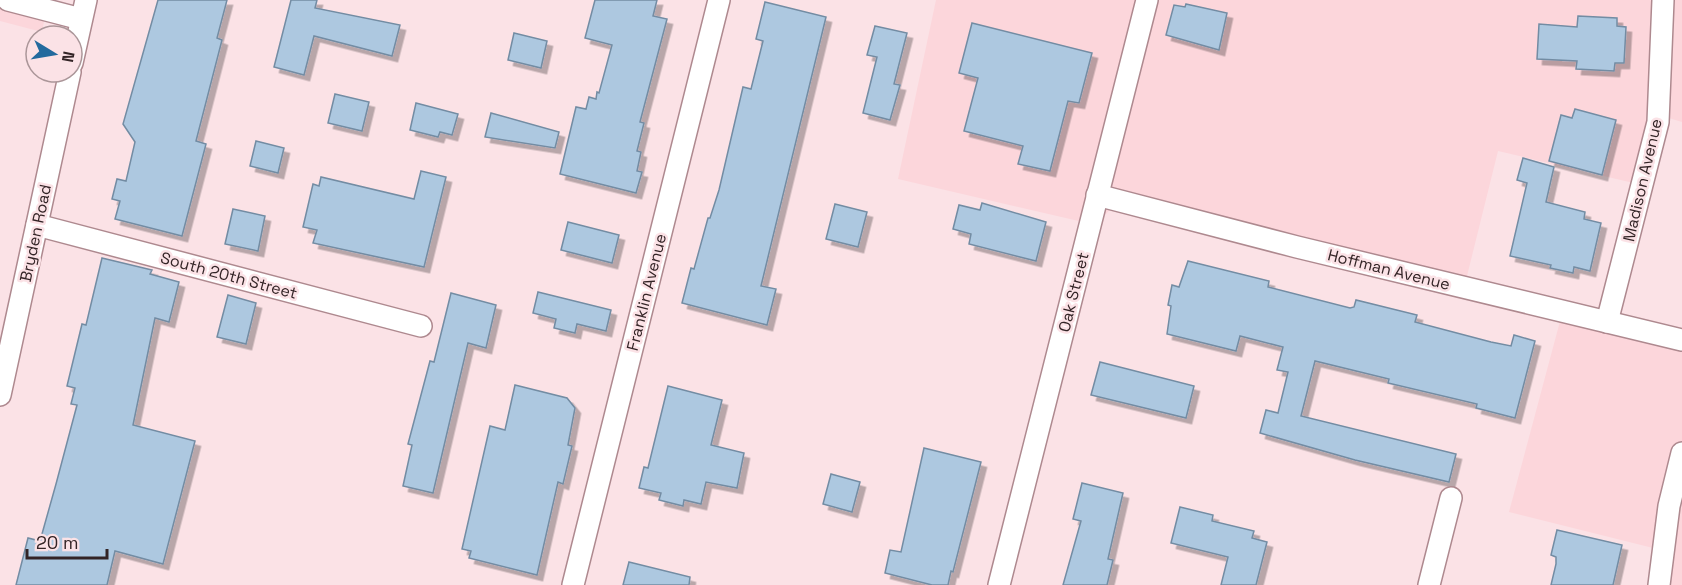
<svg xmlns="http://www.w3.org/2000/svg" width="1682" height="585" font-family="'Space Grotesk',sans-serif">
	<defs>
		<filter id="shadow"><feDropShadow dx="5.5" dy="5.5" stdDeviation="0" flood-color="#0004"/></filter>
	</defs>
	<rect width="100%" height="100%" fill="#fbe2e6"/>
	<g fill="#fcd6db">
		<polygon points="0,0 48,0 42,32 0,21"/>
		<polygon points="936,0 1682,0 1682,122 1662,116 1642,185 1498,151 1465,284 1116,203 1096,225 898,179"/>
		<polygon points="1563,310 1682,339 1682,585 1660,585 1661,550 1509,512"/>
	</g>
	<g fill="#adc8e0" stroke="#738ca3" stroke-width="1.5" filter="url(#shadow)">
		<polygon points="158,0 227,0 217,38 222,40 196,141 206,144 182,236 115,219 120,201 112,199 117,179 126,181 135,142 123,124"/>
		<polygon points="291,0 317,0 315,8 400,25 392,56 314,36 304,75 274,67"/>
		<polygon points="595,0 657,0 653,16 667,19 640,122 644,123 637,151 641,152 637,171 642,172 636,193 560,174 576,107 586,109 589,97 596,99 597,92 599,93 612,45 585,38"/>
		<polygon points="765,2 826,17 761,286 776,289 767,325 682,303 691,268 694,269 708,218 710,218 719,190 743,87 751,89 763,41 756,39"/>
		<polygon points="1186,4 1227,13 1219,50 1166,35 1174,5 1185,7"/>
		<polygon points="1578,16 1617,18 1617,26 1626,27 1624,63 1615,63 1614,71 1576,69 1577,61 1537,59 1539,24 1577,27"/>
		<polygon points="972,23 1092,53 1079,103 1068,101 1050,171 1018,164 1023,146 964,131 978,78 959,73"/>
		<polygon points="875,26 907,33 894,84 900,85 890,120 863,113 877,57 867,55"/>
		<polygon points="514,33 547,41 541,68 508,60"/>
		<polygon points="335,94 369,102 362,131 328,123"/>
		<polygon points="416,103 458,114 452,135 440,132 438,137 410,130"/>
		<polygon points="1575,109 1616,120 1602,175 1549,161 1561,115 1572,118"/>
		<polygon points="491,113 559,132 555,148 485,137"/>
		<polygon points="256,141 284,148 278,173 250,166"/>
		<polygon points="1523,158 1554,167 1546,202 1585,212 1584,219 1601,223 1590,271 1574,267 1573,273 1550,268 1551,265 1510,256 1527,183 1517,180"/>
		<polygon points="421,171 446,177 424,267 313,243 317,230 303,227 313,184 319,186 321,177 414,199"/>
		<polygon points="982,203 1046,222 1036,261 969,244 971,234 953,229 959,205 980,210"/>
		<polygon points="835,204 867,212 858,247 826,239"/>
		<polygon points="233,209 265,216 258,251 225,244"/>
		<polygon points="568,222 619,235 612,263 561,250"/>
		<polygon points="102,258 152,270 150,274 179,282 169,322 155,318 133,425 195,441 163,564 115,551 107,585 16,585 28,538 40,541 56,484 77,405 71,404 75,388 67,386 82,324 86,325"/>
		<polygon points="1188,261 1269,281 1268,287 1350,308 1354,307 1356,300 1417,315 1415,322 1491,342 1511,346 1514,335 1535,341 1515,418 1476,408 1477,404 1388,383 1389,379 1315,361 1301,416 1456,454 1449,482 1355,460 1260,433 1266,410 1278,413 1288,372 1277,370 1283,347 1240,336 1236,351 1167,334 1171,306 1168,305 1172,285 1179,287"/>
		<polygon points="538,292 611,310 606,331 577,324 575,333 554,328 556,319 533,313"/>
		<polygon points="451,293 496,305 486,348 468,343 433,493 403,486 412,445 408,444 430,361 434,362"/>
		<polygon points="228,295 256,303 246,344 217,337"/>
		<polygon points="1100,362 1194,386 1186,418 1091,395"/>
		<polygon points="515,385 567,398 575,408 568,445 572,446 563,484 558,482 537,575 469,558 471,551 462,549 490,426 505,430"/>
		<polygon points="668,386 722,400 711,445 744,453 737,488 706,482 701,504 684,500 683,506 659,500 661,493 639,488 644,467 648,468"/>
		<polygon points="924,448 981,462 953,572 951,571 948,585 932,585 885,573 890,550 901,552"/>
		<polygon points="831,474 860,482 852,512 823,504"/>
		<polygon points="1082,483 1123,493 1108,559 1113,560 1107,585 1063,585 1081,521 1073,519"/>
		<polygon points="1180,507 1213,515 1212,521 1254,531 1252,538 1267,542 1256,585 1221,585 1228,557 1171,543"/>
		<polygon points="1557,530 1622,545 1613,585 1551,585 1556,564 1556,557 1551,555"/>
		<polygon points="629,562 690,577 689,585 623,585"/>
	</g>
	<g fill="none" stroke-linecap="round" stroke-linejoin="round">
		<g stroke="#ae898f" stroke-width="24">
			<g id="street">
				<polyline points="8,0 81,19"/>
				<polyline points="72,63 86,0"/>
				<polyline points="1097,195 1297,247 1682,340"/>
				<polyline points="37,225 421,326"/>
				<polyline points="1607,322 1658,122 1663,0"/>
				<polyline points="0,395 70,72"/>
				<polyline points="573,585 719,0"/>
				<polyline points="999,585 1147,0"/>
				<polyline points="1429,585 1451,498"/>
				<polyline points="1659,585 1669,506 1682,453"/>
			</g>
		</g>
		<use href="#street" stroke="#fff" stroke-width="21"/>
	</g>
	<g text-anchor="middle" stroke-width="5" stroke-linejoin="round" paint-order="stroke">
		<g font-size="16" fill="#332426" stroke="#fbe2e6">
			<text transform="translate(1642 180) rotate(-77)" y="6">Madison Avenue</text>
			<text transform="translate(35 233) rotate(-78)" y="6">Bryden Road</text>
			<text transform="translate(1389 269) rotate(14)" y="6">Hoffman Avenue</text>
			<text transform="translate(229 275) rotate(15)" y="6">South 20th Street</text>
			<text transform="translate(646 292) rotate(-76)" y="6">Franklin Avenue</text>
			<text transform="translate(1073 292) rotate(-76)" y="6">Oak Street</text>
		</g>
	</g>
	<g transform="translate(54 54) rotate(101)"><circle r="28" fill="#fbe2e6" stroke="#ab9699" stroke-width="1.5"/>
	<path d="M0-4.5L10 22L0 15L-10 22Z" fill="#236a9e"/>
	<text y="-9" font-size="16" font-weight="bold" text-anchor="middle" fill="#332426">N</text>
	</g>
	<path d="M27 549v9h80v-9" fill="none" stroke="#332426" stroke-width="3"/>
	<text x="36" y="549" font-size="18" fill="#332426" stroke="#fbe2e6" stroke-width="4.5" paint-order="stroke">20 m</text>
</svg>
